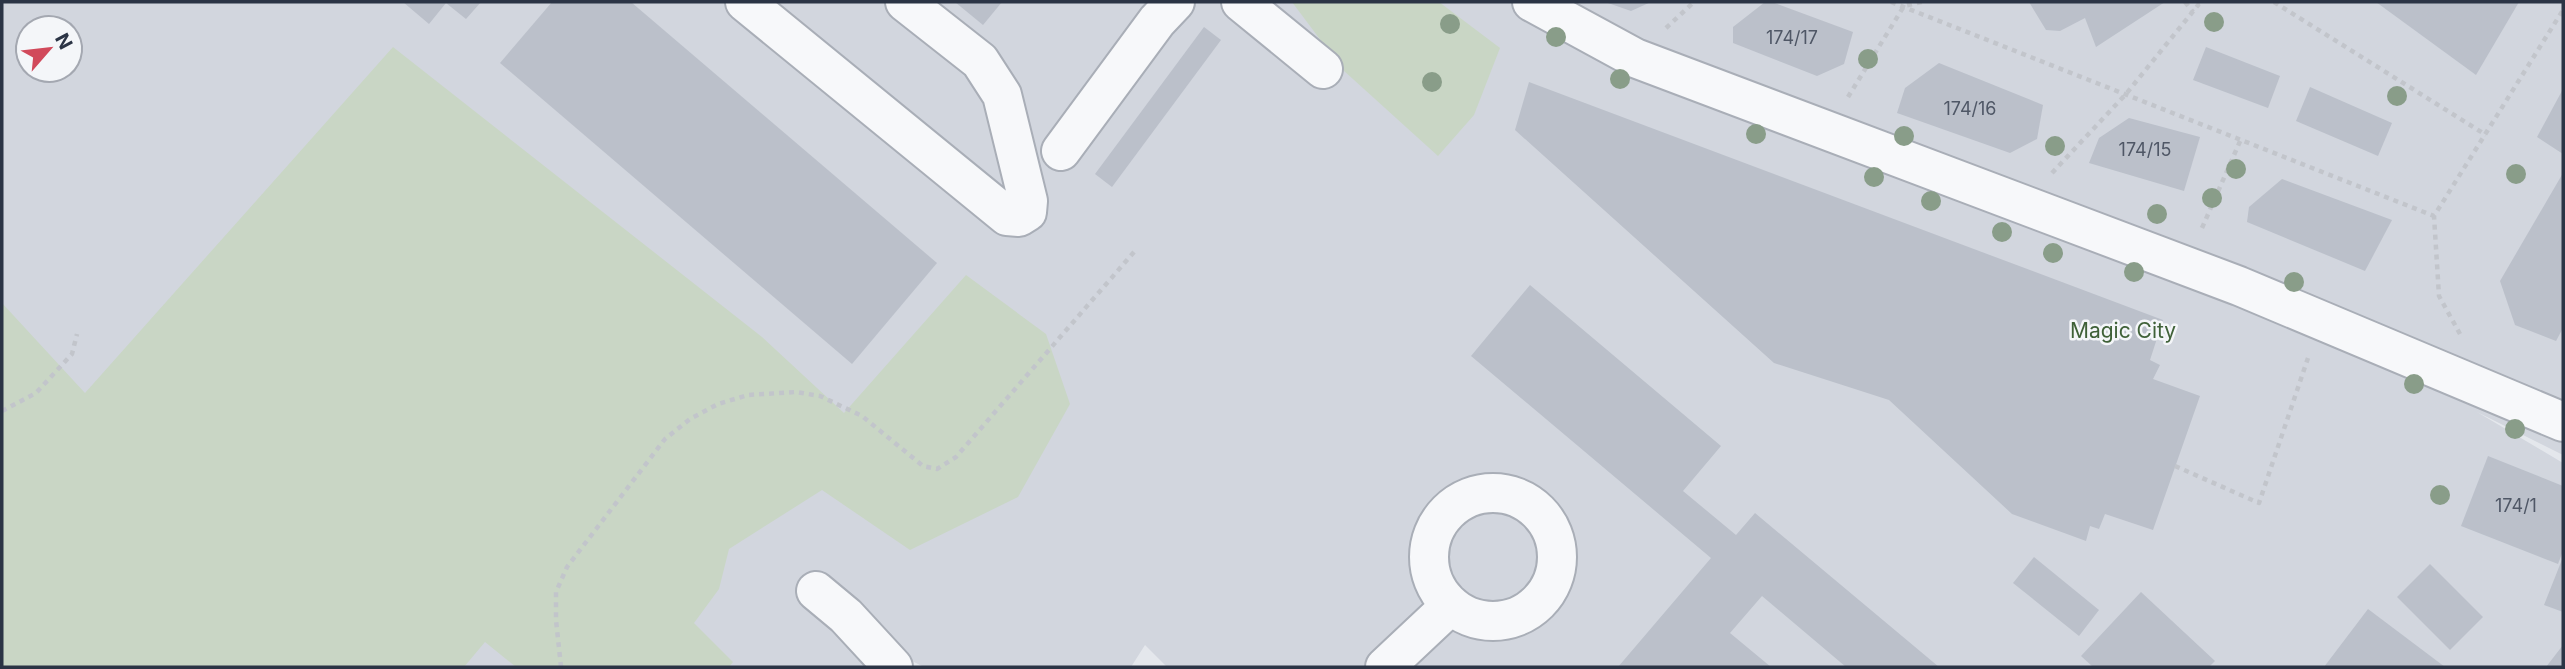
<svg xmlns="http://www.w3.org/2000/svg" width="2565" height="669" font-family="Inter,sans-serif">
	<rect width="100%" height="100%" fill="#e4e7ec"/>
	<path fill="#d2d6de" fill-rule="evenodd" d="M2,2H2563V455L2477,412L2563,463V667H1167L1145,645L1131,667H924L908,659L900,667H2ZM28,28H70V70H28Z"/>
	<g fill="#c9d6c5">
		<polygon points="1292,2 1439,2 1500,48 1474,115 1438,156 1343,70"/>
		<polygon points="393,47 762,337 844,413 966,275 1046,334 1070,404 1018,497 910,550 822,490 729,549 719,589 694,623 733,662 729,667 516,667 485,642 464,667 2,667 2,303 85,393"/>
	</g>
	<g fill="#bbc0ca">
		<polygon points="403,2 481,2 466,19 446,3 429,24"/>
		<polygon points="552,2 631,2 937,263 852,364 500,63"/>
		<polygon points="955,2 1002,2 983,25"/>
		<polygon points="1605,2 1651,2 1631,11"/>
		<polygon points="1765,2 1772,2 1853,32 1844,64 1817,76 1733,43 1733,27"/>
		<polygon points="2029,2 2165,2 2096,47 2085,18 2060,31 2046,30"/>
		<polygon points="2376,2 2519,2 2476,75"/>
		<polygon points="1204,27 1221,40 1112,187 1095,174"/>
		<polygon points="2206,47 2280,76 2268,108 2193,80"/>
		<polygon points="1939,63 2043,105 2037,139 2010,153 1897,113 1905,88"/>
		<polygon points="1529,82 2163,320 2150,360 2160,365 2153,379 2200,396 2153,530 2105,514 2099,529 2090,526 2086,541 2012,514 1889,400 1774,363 1515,130"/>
		<polygon points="2310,87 2392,123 2378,156 2296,121"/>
		<polygon points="2563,89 2563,154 2537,137"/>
		<polygon points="2129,118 2200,137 2184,191 2089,163 2099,138"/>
		<polygon points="2563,173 2563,328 2556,341 2515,325 2500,281"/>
		<polygon points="2282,179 2392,220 2365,271 2247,222 2249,207"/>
		<polygon points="1530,285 1721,446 1683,491 1736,535 1755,513 1939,667 1846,667 1762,596 1730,633 1771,667 1618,667 1711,558 1471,356"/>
		<polygon points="2488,456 2563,486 2563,551 2558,564 2461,526"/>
		<polygon points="2034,557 2099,610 2079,636 2013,583"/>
		<polygon points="2563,557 2563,612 2544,605"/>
		<polygon points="2430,564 2483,617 2450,650 2397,597"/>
		<polygon points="2141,592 2215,661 2209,667 2093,667 2081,656"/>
		<polygon points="2368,609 2445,667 2324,667"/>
		<polygon points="2563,645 2563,667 2546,667"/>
	</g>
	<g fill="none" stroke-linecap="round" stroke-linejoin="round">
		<g stroke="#a9aeb7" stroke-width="42">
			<g id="minor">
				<polyline points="745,2 1007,216 1019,217 1027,212 1028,201 1002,95 980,61 905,2"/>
				<polyline points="1241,2 1323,69"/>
				<polyline points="1532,2 1635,58 2239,286 2563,422"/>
				<polyline points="1061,151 1157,21 1175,2"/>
				<circle cx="1493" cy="557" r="64"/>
				<polyline points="816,591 846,616 893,667"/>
				<polyline points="1385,667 1450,606"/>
			</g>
		</g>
		<g stroke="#c2c5cb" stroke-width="4.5" stroke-dasharray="5 5" stroke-linecap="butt">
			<polyline points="1891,2 2434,216"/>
			<polyline points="2185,2 2193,12"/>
			<polyline points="2274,2 2486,135"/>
			<polyline points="1666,28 1694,2"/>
			<polyline points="1848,97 1904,6 1922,2"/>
			<polyline points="2052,173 2126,94 2199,4 2204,2"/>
			<polyline points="2202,228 2241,139"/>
			<polyline points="2460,334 2439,296 2434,216 2563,10"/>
			<polyline points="2,411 36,393 72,354 77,334"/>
			<polyline points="2175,466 2259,503 2308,358"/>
			<polyline points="561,667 556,620 556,592 567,567 665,439 690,419 718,404 748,395 796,392 820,396 862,416 923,466 937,469 956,457 1134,252"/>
		</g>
		<use href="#minor" stroke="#f7f8fa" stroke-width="38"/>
	</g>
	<g fill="#899d89">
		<circle cx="2214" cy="22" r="10"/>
		<circle cx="1450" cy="24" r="10"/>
		<circle cx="1556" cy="37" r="10"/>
		<circle cx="1868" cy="59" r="10"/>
		<circle cx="1620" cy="79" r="10"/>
		<circle cx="1432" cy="82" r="10"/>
		<circle cx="2397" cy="96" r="10"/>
		<circle cx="1756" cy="134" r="10"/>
		<circle cx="1904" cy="136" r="10"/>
		<circle cx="2055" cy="146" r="10"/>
		<circle cx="2236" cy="169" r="10"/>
		<circle cx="2516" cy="174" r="10"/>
		<circle cx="1874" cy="177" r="10"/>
		<circle cx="2212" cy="198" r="10"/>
		<circle cx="1931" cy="201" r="10"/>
		<circle cx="2157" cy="214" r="10"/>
		<circle cx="2002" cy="232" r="10"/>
		<circle cx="2053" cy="253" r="10"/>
		<circle cx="2134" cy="272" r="10"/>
		<circle cx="2294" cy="282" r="10"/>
		<circle cx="2414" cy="384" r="10"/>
		<circle cx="2515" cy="429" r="10"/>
		<circle cx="2440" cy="495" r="10"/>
	</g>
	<g text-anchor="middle" stroke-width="5" stroke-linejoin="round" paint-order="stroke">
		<g font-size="18" fill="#4f5766">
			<text x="1792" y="44">174/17</text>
			<text x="1970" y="115">174/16</text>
			<text x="2145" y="156">174/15</text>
			<text x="2516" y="512">174/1</text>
		</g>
		<g font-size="21" fill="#3f6138" stroke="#f4f6f9">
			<text x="2123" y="338">Magic City</text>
		</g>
	</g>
	<rect width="2565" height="669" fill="none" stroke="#2b3445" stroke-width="7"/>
	<g transform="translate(49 49) rotate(62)"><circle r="33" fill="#f4f6f9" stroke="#a4a8b1" stroke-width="2"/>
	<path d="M0-5L12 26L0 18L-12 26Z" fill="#d1495b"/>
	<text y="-10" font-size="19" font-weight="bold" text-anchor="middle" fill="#2b3445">N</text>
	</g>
</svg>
